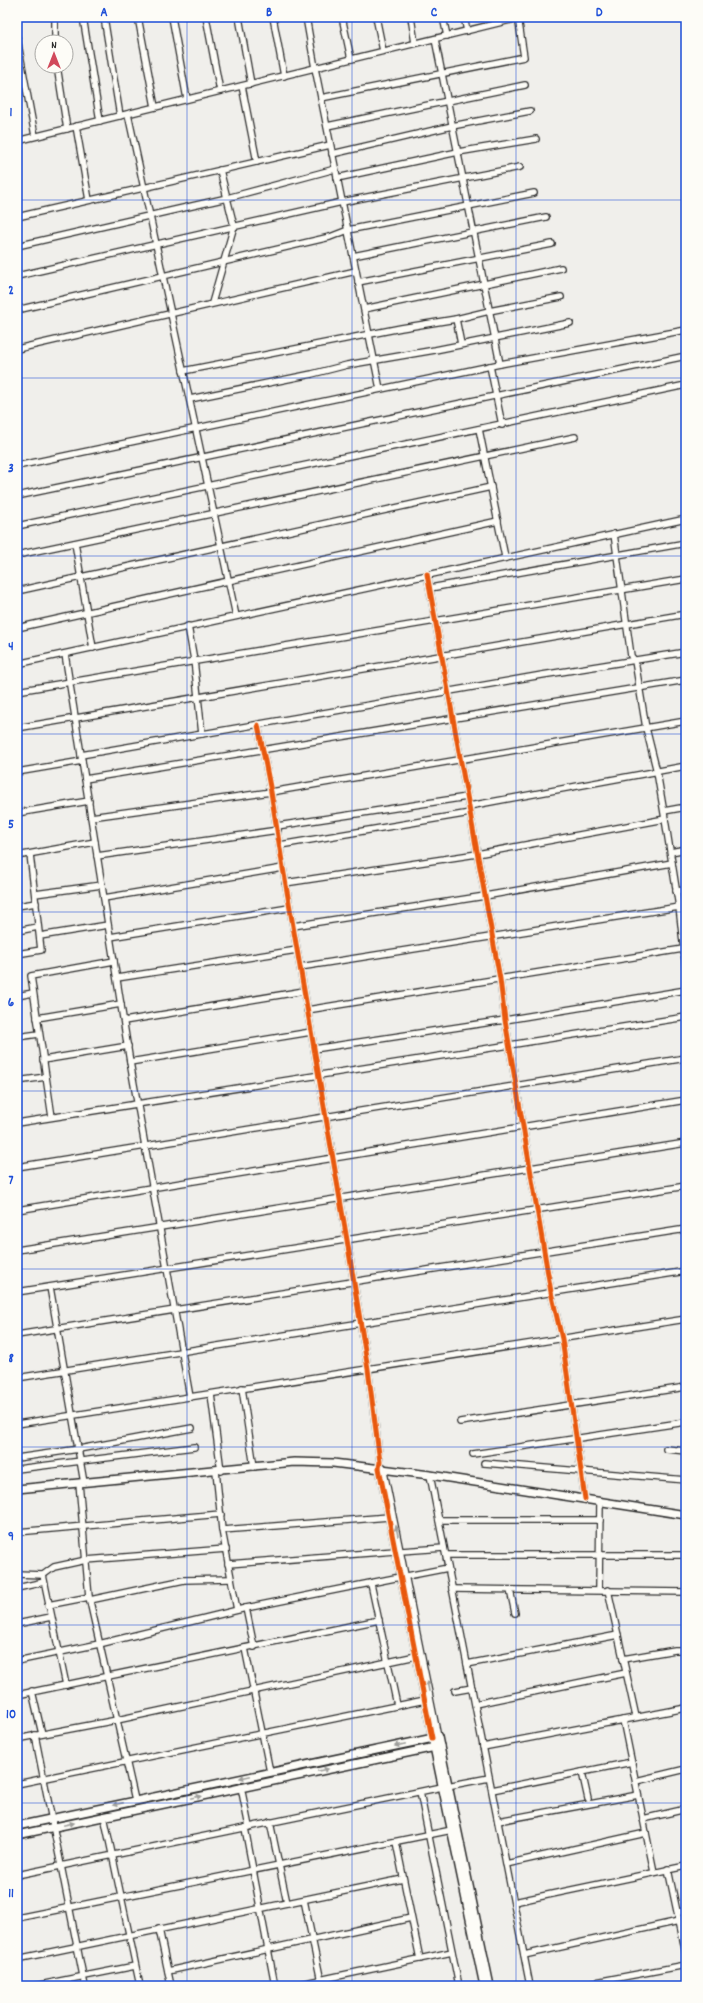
<svg xmlns="http://www.w3.org/2000/svg" width="703" height="2003" font-family="Dekko,sans-serif">
	<rect width="100%" height="100%" fill="#f0efeb"/>
	<filter id="ink" filterUnits="userSpaceOnUse"><feTurbulence type="fractalNoise" baseFrequency=".025" numOctaves="2"/><feDisplacementMap in="SourceGraphic" scale="8" xChannelSelector="R" yChannelSelector="G"/><feConvolveMatrix kernelMatrix="1 2 1 2 8 2 1 2 1" color-interpolation-filters="sRGB"/></filter>
	<g filter="url(#ink)">
		<g fill="none" stroke-linecap="round" stroke-linejoin="round">
			<g stroke="#2b2b2b" stroke-width="8">
				<g id="minor">
					<polyline points="55,17 55,42"/>
					<polyline points="83,17 100,121"/>
					<polyline points="104,17 120,116"/>
					<polyline points="138,17 155,107"/>
					<polyline points="172,17 187,99"/>
					<polyline points="206,17 220,91"/>
					<polyline points="239,17 251,84"/>
					<polyline points="273,17 284,76"/>
					<polyline points="306,17 315,68 380,389"/>
					<polyline points="342,17 351,59"/>
					<polyline points="376,17 383,51"/>
					<polyline points="411,17 415,43"/>
					<polyline points="443,17 447,36"/>
					<polyline points="464,17 467,31"/>
					<polyline points="17,38 35,136"/>
					<polyline points="435,39 500,364"/>
					<polyline points="57,66 67,129"/>
					<polyline points="242,86 257,162"/>
					<polyline points="321,98 524,57 518,17"/>
					<polyline points="128,114 236,616"/>
					<polyline points="76,126 89,200"/>
					<polyline points="327,126 525,85"/>
					<polyline points="17,141 523,17"/>
					<polyline points="332,154 452,126 530,111"/>
					<polyline points="337,178 458,152 536,139"/>
					<polyline points="17,217 330,145"/>
					<polyline points="17,246 227,198 335,169"/>
					<polyline points="353,256 546,217"/>
					<polyline points="17,276 342,202 520,167"/>
					<polyline points="358,282 552,244"/>
					<polyline points="212,303 234,226 220,170"/>
					<polyline points="364,309 561,268"/>
					<polyline points="17,310 330,237 348,230 534,193"/>
					<polyline points="456,319 461,344"/>
					<polyline points="17,349 356,271"/>
					<polyline points="490,366 502,425"/>
					<polyline points="183,371 401,328 456,319 489,311 561,297"/>
					<polyline points="190,399 312,374 347,365 435,350 570,323"/>
					<polyline points="479,429 505,557"/>
					<polyline points="17,466 500,364 686,330"/>
					<polyline points="17,496 686,356"/>
					<polyline points="17,526 686,385"/>
					<polyline points="614,534 631,656 635,661 646,728 657,772 665,819 679,907 686,969"/>
					<polyline points="75,543 93,648"/>
					<polyline points="17,555 575,437"/>
					<polyline points="427,574 500,979 505,1020 551,1292 562,1339 585,1499"/>
					<polyline points="430,588 686,543"/>
					<polyline points="17,591 491,487"/>
					<polyline points="188,626 194,660 202,734"/>
					<polyline points="17,628 498,521"/>
					<polyline points="65,654 130,1062 190,1397"/>
					<polyline points="17,664 686,519"/>
					<polyline points="17,691 686,579"/>
					<polyline points="258,725 271,792 283,868 347,1240 368,1369 380,1462 379,1468 432,1738"/>
					<polyline points="17,728 686,614"/>
					<polyline points="81,755 542,675 686,652"/>
					<polyline points="17,772 82,761"/>
					<polyline points="85,779 686,680"/>
					<polyline points="469,806 686,766"/>
					<polyline points="664,811 686,807"/>
					<polyline points="17,813 89,801"/>
					<polyline points="91,817 271,792 686,721"/>
					<polyline points="277,826 467,797"/>
					<polyline points="280,845 470,813"/>
					<polyline points="671,852 686,849"/>
					<polyline points="17,856 95,842"/>
					<polyline points="97,856 278,830"/>
					<polyline points="285,883 477,854 665,819"/>
					<polyline points="676,891 686,890"/>
					<polyline points="35,894 102,885"/>
					<polyline points="104,898 283,868"/>
					<polyline points="17,906 36,903"/>
					<polyline points="293,926 485,896 672,863"/>
					<polyline points="17,931 38,927"/>
					<polyline points="40,936 108,925"/>
					<polyline points="110,937 289,908"/>
					<polyline points="17,954 41,950 30,854"/>
					<polyline points="300,967 679,907"/>
					<polyline points="117,978 297,950"/>
					<polyline points="17,996 33,993"/>
					<polyline points="307,1010 683,949"/>
					<polyline points="37,1018 121,1004"/>
					<polyline points="124,1021 304,991"/>
					<polyline points="17,1037 39,1034"/>
					<polyline points="314,1049 505,1020 686,990"/>
					<polyline points="43,1060 128,1046"/>
					<polyline points="130,1062 311,1032"/>
					<polyline points="17,1081 46,1077"/>
					<polyline points="52,1117 31,976 114,961"/>
					<polyline points="17,1123 686,1017"/>
					<polyline points="17,1167 686,1058"/>
					<polyline points="17,1210 686,1100"/>
					<polyline points="17,1250 686,1143"/>
					<polyline points="50,1287 84,1483"/>
					<polyline points="17,1292 686,1186"/>
					<polyline points="17,1335 686,1229"/>
					<polyline points="17,1378 686,1271"/>
					<polyline points="242,1388 254,1467"/>
					<polyline points="211,1394 221,1471"/>
					<polyline points="460,1422 686,1387"/>
					<polyline points="17,1424 686,1319"/>
					<polyline points="666,1449 686,1451"/>
					<polyline points="473,1454 686,1422"/>
					<polyline points="17,1458 79,1449 192,1428"/>
					<polyline points="484,1463 686,1480"/>
					<polyline points="383,1467 438,1737"/>
					<polyline points="17,1469 194,1447"/>
					<polyline points="216,1471 222,1530 237,1610"/>
					<polyline points="430,1475 530,1986"/>
					<polyline points="79,1483 89,1597 135,1800"/>
					<polyline points="439,1520 600,1520"/>
					<polyline points="222,1530 389,1517"/>
					<polyline points="17,1532 221,1514"/>
					<polyline points="401,1551 444,1548"/>
					<polyline points="446,1555 686,1555"/>
					<polyline points="228,1564 395,1551"/>
					<polyline points="17,1574 43,1575 54,1567 86,1560 226,1549"/>
					<polyline points="43,1575 66,1685"/>
					<polyline points="407,1576 448,1568"/>
					<polyline points="371,1584 397,1705"/>
					<polyline points="17,1588 44,1582"/>
					<polyline points="452,1589 686,1592"/>
					<polyline points="510,1590 515,1613"/>
					<polyline points="599,1590 600,1501"/>
					<polyline points="608,1590 636,1717"/>
					<polyline points="90,1600 184,1580 230,1579"/>
					<polyline points="48,1605 89,1597"/>
					<polyline points="246,1608 254,1647"/>
					<polyline points="17,1624 51,1617"/>
					<polyline points="245,1648 270,1772"/>
					<polyline points="623,1659 675,1650 686,1650"/>
					<polyline points="17,1661 99,1644 246,1608 400,1577"/>
					<polyline points="467,1664 618,1635"/>
					<polyline points="32,1691 42,1734"/>
					<polyline points="455,1691 472,1688"/>
					<polyline points="17,1695 379,1620"/>
					<polyline points="475,1704 626,1673"/>
					<polyline points="623,1720 654,1872"/>
					<polyline points="35,1735 85,1986"/>
					<polyline points="17,1739 117,1720 416,1656"/>
					<polyline points="483,1747 686,1708"/>
					<polyline points="582,1772 588,1799"/>
					<polyline points="636,1781 686,1769"/>
					<polyline points="17,1784 425,1700"/>
					<polyline points="447,1786 489,1778"/>
					<polyline points="241,1787 249,1827"/>
					<polyline points="492,1790 632,1762"/>
					<polyline points="420,1792 459,1986"/>
					<polyline points="104,1816 140,1986"/>
					<polyline points="643,1819 686,1809"/>
					<polyline points="498,1821 638,1795"/>
					<polyline points="270,1822 287,1903"/>
					<polyline points="245,1828 275,1986"/>
					<polyline points="396,1842 420,1959"/>
					<polyline points="506,1864 646,1833"/>
					<polyline points="668,1869 686,1954"/>
					<polyline points="17,1875 442,1787"/>
					<polyline points="304,1900 322,1986"/>
					<polyline points="514,1902 686,1866"/>
					<polyline points="678,1912 686,1911"/>
					<polyline points="17,1918 452,1830"/>
					<polyline points="159,1929 171,1986"/>
					<polyline points="524,1955 679,1921"/>
					<polyline points="17,1959 403,1879"/>
					<polyline points="168,1971 411,1918"/>
					<polyline points="35,1986 135,1966"/>
					<polyline points="291,1986 452,1952"/>
					<polyline points="575,1986 686,1965"/>
				</g>
			</g>
			<g stroke="#2b2b2b" stroke-width="10">
				<g id="major">
					<polyline points="17,1489 294,1462 333,1463 430,1475 686,1515"/>
					<polyline points="433,1742 484,1986"/>
					<polyline points="17,1826 438,1737 490,1986"/>
					<polyline points="17,1835 440,1746"/>
				</g>
			</g>
			<use href="#minor" stroke="#fdfcf7" stroke-width="5.5"/>
			<use href="#major" stroke="#fdfcf7" stroke-width="7"/>
			<g stroke="#fdfcf7" stroke-width="8">
				<g id="cycleway">
					<polyline points="427,574 500,979 505,1020 551,1292 562,1339 585,1499"/>
					<polyline points="258,725 271,792 283,868 347,1240 368,1369 380,1462 379,1468 432,1738"/>
				</g>
			</g>
			<use href="#cycleway" stroke="#e8590c" stroke-width="5"/>
		</g>
		<defs><path id="oneway-solid" d="M-6-.8H1V-3.2L6.5 0L1 3.2V.8H-6Z"/></defs>
		<g fill="#9e9e9b">
			<use href="#oneway-solid" transform="translate(397 1531) rotate(-101)"/>
			<use href="#oneway-solid" transform="translate(428 1686) rotate(-101)"/>
			<use href="#oneway-solid" transform="translate(400 1745) rotate(168)"/>
			<use href="#oneway-solid" transform="translate(323 1770) rotate(-12)"/>
			<use href="#oneway-solid" transform="translate(245 1777) rotate(168)"/>
			<use href="#oneway-solid" transform="translate(196 1797) rotate(-12)"/>
			<use href="#oneway-solid" transform="translate(118 1804) rotate(167)"/>
			<use href="#oneway-solid" transform="translate(69 1824) rotate(-12)"/>
		</g>
	</g>
	<path fill="none" stroke="#1d4ed8" stroke-width="1" stroke-opacity="0.55" d="M187,17V1986M352,17V1986M516,17V1986M17,200H686M17,378H686M17,556H686M17,734H686M17,912H686M17,1091H686M17,1269H686M17,1447H686M17,1625H686M17,1803H686"/>
	<rect width="703" height="2003" fill="none" stroke="#fdfcf7" stroke-width="44"/>
	<g transform="translate(54 54)"><circle r="19" fill="#fdfcf7" stroke="#a9a8a5"/>
	<path d="M0-3L7 15L0 10L-7 15Z" fill="#d1495b"/>
	<text y="-6" font-size="11" font-weight="bold" text-anchor="middle" fill="#2b2b2b">N</text>
	</g>
	<rect x="22" y="22" width="659" height="1959" fill="none" stroke="#1d4ed8" stroke-width="1.5"/>
	<g font-size="13" text-anchor="middle" font-weight="bold" fill="#1d4ed8">
		<text x="104" y="16">A</text>
		<text x="269" y="16">B</text>
		<text x="434" y="16">C</text>
		<text x="599" y="16">D</text>
		<text x="11" y="116">1</text>
		<text x="11" y="294">2</text>
		<text x="11" y="472">3</text>
		<text x="11" y="650">4</text>
		<text x="11" y="828">5</text>
		<text x="11" y="1006">6</text>
		<text x="11" y="1184">7</text>
		<text x="11" y="1362">8</text>
		<text x="11" y="1540">9</text>
		<text x="11" y="1718">10</text>
		<text x="11" y="1897">11</text>
	</g>
</svg>
